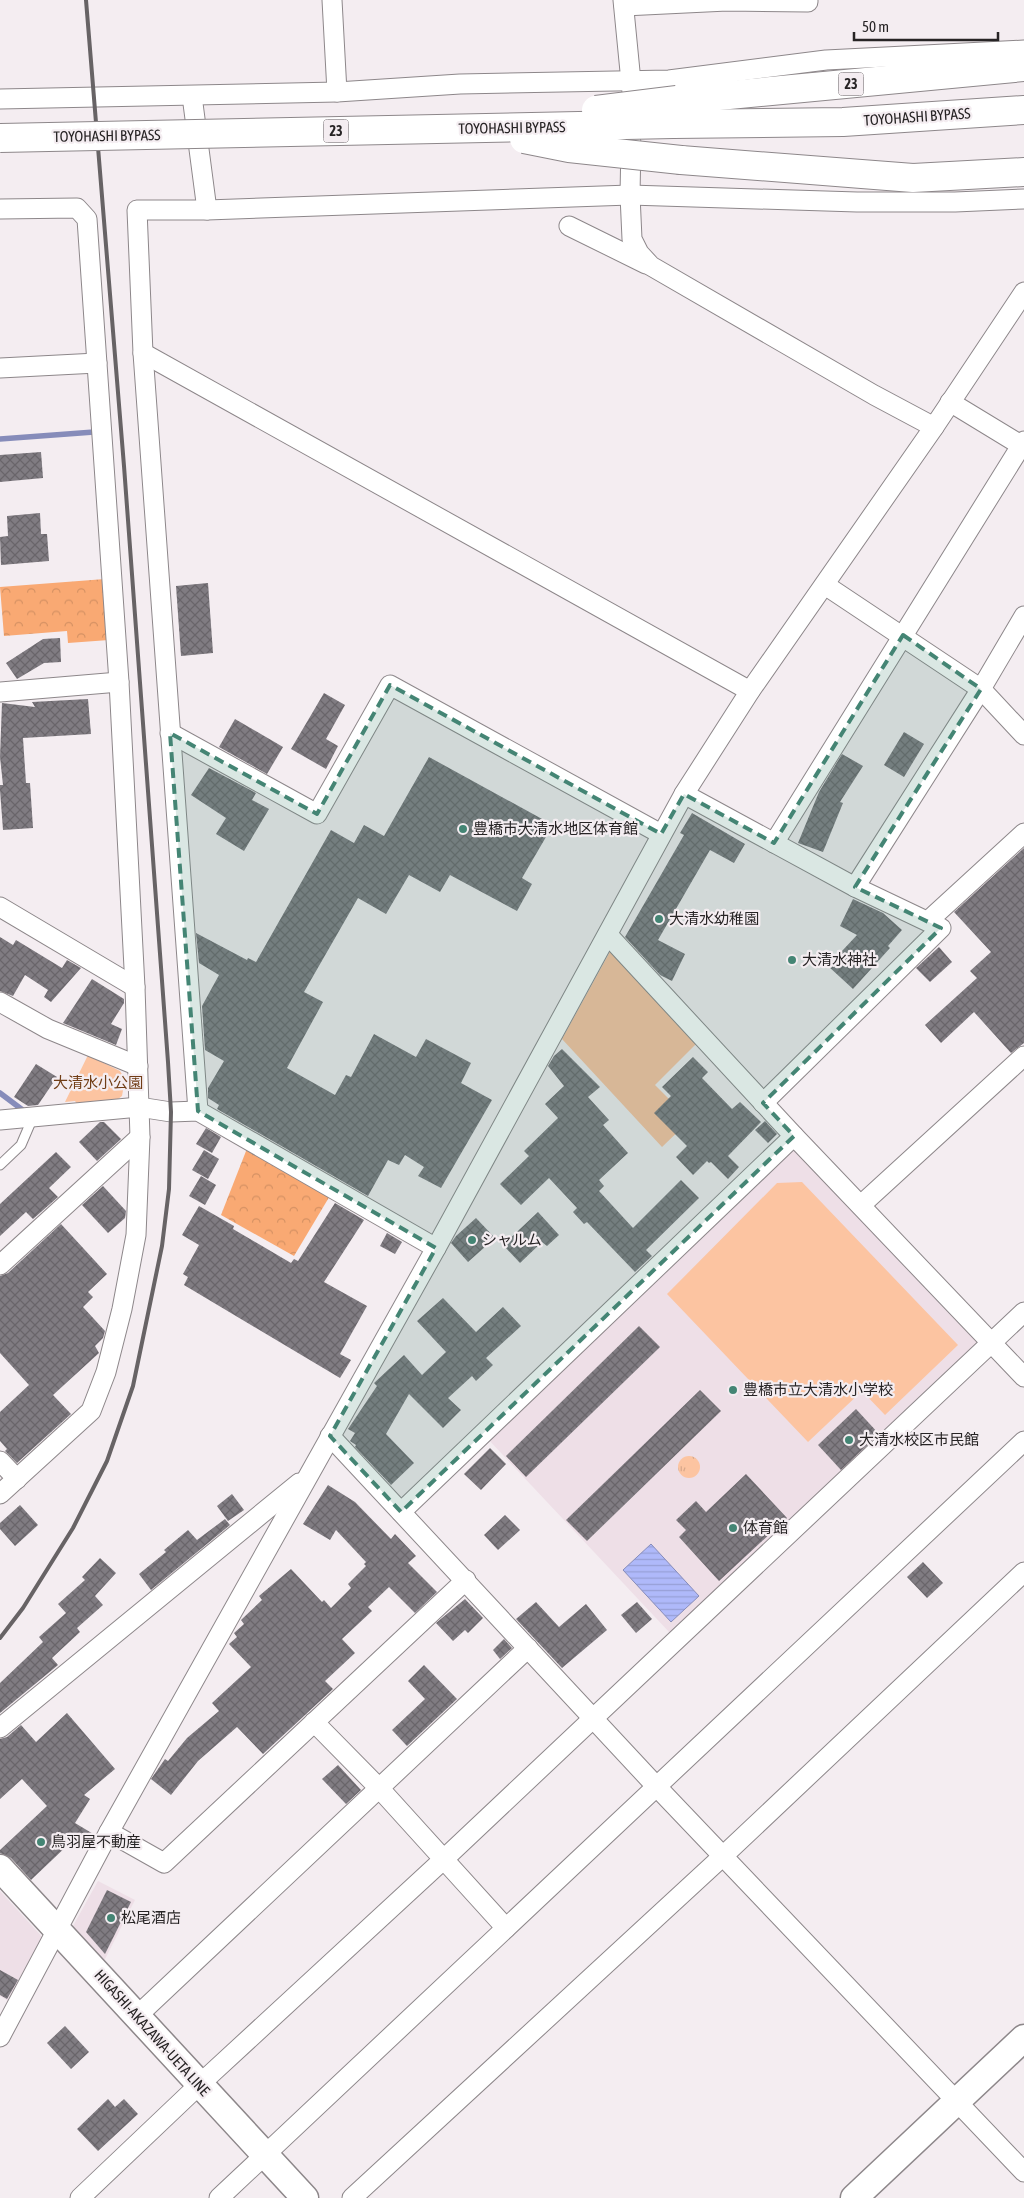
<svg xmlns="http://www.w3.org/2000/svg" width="1024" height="2198" font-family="'Asap Condensed','Noto Sans JP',sans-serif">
	<defs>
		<pattern id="grass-tufts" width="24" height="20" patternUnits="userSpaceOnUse" patternTransform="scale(1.25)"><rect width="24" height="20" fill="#fcc4a1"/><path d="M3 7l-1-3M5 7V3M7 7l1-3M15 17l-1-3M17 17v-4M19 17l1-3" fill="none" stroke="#d8a88a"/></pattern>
		<pattern id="forest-crowns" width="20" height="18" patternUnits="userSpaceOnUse" patternTransform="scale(1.25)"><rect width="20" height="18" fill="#f9a973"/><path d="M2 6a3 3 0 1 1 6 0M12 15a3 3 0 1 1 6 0" fill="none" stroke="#d59163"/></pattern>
		<pattern id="water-rules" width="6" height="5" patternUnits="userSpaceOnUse" patternTransform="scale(1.25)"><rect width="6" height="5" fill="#afb9fa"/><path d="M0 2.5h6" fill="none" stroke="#979fd6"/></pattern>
		<pattern id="building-cross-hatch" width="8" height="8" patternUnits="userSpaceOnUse" patternTransform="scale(1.25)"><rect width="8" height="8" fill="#807c82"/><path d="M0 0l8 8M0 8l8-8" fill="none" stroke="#69656a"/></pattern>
	</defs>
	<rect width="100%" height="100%" fill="#f4edf1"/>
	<g fill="#eedfe7">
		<polygon points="792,1144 980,1341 670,1633 487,1438"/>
		<polygon points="98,1881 135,1900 104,1961 73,1926"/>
		<polygon points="0,1891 45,1940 10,2002 0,1996"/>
	</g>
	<circle fill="url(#grass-tufts)" cx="689" cy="1467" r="11"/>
	<g fill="url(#forest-crowns)">
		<polygon points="105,579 109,640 68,643 67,631 4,636 0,587"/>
		<polygon points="248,1146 331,1194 294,1256 221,1215"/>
	</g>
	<g fill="#fcc4a1">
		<polygon points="612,948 699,1041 655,1085 690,1120 662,1147 562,1039"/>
		<polygon points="88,1055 120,1071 125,1079 122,1096 113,1103 79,1107 75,1101 65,1102"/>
		<polygon points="802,1182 958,1345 885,1415 862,1391 808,1442 667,1294 777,1183"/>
	</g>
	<polygon fill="url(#water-rules)" stroke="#868cba" points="651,1544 699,1596 671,1622 623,1570"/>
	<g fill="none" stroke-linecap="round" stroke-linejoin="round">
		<g stroke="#868cba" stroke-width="5.5">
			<polyline points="0,439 94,432"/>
			<polyline points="0,1093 24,1111 27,1111"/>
		</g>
	</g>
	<g fill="url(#building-cross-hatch)">
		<polygon points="41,452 43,478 0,482 0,455"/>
		<polygon points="40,513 41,534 47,534 49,561 1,565 0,537 8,536 7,516"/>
		<polygon points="208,583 213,653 181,656 176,586"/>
		<polygon points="60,638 61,662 44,663 17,679 6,663 43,639"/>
		<polygon points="324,693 345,705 326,739 338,746 326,769 291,749"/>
		<polygon points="88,699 91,734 23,738 26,783 30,783 33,828 3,830 0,790 0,785 3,785 0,757 2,703 35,707 32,702"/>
		<polygon points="235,719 283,747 267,774 219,747"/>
		<polygon points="904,732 924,744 904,777 884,765"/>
		<polygon points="842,754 863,766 840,802 843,803 823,852 798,843 819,792"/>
		<polygon points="429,757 553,825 522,878 532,884 517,911 450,875 440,892 409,875 386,914 358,898 304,992 323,1002 287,1068 335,1095 346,1075 351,1077 374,1034 416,1057 426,1039 471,1063 461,1083 492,1100 441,1188 418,1176 424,1167 405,1155 399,1165 388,1160 368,1196 217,1109 219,1105 208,1098 208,1088 224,1061 205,1050 202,1006 219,975 199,963 196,933 247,960 248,958 256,962 331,830 354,843 364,825 384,836"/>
		<polygon points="209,768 256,793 252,800 269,809 244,851 216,834 226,818 191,795"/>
		<polygon points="692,813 745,844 734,863 710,850 658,940 685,954 672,981 660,975 625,937 684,835 680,833"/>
		<polygon points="1024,848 1024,1043 1011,1053 974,1012 941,1043 925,1025 977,978 970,971 991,952 954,912"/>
		<polygon points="853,899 883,913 902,930 888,946 890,948 853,989 828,966 857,935 840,926"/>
		<polygon points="0,937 13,945 16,940 62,968 67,960 81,968 51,1002 44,997 48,990 25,975 13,996 0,991"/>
		<polygon points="939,947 952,962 930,982 916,968"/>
		<polygon points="92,979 124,999 124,1003 111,1024 122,1029 116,1045 63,1023"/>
		<polygon points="562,1049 600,1087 588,1097 609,1120 603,1125 628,1153 599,1180 604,1186 599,1191 633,1228 681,1180 699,1198 646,1250 652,1256 635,1272 587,1222 584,1224 573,1212 577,1208 549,1178 521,1205 500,1184 529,1156 524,1151 558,1118 545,1104 564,1086 548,1066 554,1056"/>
		<polygon points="693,1057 708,1072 702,1078 732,1109 740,1102 761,1122 728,1156 739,1167 728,1179 711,1162 709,1163 707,1161 693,1175 676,1157 687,1146 654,1113 671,1096 662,1087"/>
		<polygon points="36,1064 57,1077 38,1105 28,1106 14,1097"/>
		<polygon points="765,1121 777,1134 768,1143 755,1130"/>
		<polygon points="100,1122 104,1122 121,1139 97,1161 79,1142"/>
		<polygon points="206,1128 221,1137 212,1153 196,1144"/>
		<polygon points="204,1150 219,1159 208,1179 192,1170"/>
		<polygon points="56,1152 71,1167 49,1188 58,1197 33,1219 26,1212 0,1236 0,1204"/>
		<polygon points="201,1176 216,1185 205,1205 189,1196"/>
		<polygon points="103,1186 126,1211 125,1218 108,1233 82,1205"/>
		<polygon points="335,1203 364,1220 324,1282 367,1306 340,1354 351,1360 340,1378 184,1285 188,1277 183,1274 199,1245 182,1235 199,1206 234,1226 233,1229 291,1263 294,1259 298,1261"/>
		<polygon points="538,1212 559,1235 547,1246 542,1242 520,1263 503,1245"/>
		<polygon points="476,1218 495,1238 468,1262 451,1243 456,1236"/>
		<polygon points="61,1224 107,1274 88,1292 93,1297 83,1307 105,1331 103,1338 95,1346 99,1353 53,1395 71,1414 17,1463 5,1451 7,1449 0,1441 0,1412 29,1385 0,1353 0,1276 8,1273"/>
		<polygon points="387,1233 402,1242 395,1254 380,1246"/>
		<polygon points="443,1298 476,1332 503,1307 521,1326 486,1358 493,1365 476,1381 472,1376 448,1398 461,1410 443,1428 409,1394 386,1434 414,1463 391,1485 355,1447 356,1445 350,1441 355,1433 348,1429 377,1386 374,1383 404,1355 422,1375 446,1352 417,1321"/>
		<polygon points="639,1326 660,1347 526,1477 506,1456"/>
		<polygon points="700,1390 721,1411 587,1541 566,1520"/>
		<polygon points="856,1409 879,1434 841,1470 818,1445"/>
		<polygon points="490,1448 506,1464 481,1490 464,1474"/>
		<polygon points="746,1474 787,1518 719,1581 679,1537 686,1530 676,1520 696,1501 706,1512"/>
		<polygon points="328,1485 355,1502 391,1539 395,1534 416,1556 408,1563 437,1592 415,1613 389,1587 368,1607 372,1611 342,1639 355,1653 325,1681 333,1689 263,1754 237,1727 198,1761 171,1795 151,1779 165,1759 168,1761 187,1738 219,1711 212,1703 251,1667 229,1644 237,1637 234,1633 244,1624 241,1620 262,1600 259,1596 291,1569 322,1602 324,1600 331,1608 351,1588 348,1584 366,1566 364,1564 366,1562 336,1530 330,1540 303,1524"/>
		<polygon points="232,1494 244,1510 228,1521 217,1506"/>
		<polygon points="20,1505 38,1525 15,1546 0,1529 0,1523"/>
		<polygon points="505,1515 520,1530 498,1550 484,1535"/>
		<polygon points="225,1519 230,1525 151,1590 139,1574 166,1552 164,1550 188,1530 197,1540"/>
		<polygon points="100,1558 116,1573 95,1596 103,1605 77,1628 80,1632 52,1658 58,1665 0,1713 0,1683 43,1642 39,1637 66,1613 58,1604 85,1580 82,1577"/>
		<polygon points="923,1562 943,1583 927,1598 907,1577"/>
		<polygon points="465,1599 483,1618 468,1633 465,1630 453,1641 436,1623"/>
		<polygon points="536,1602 559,1627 586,1604 607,1630 562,1668 516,1619"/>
		<polygon points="637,1602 652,1619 636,1633 621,1615"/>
		<polygon points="504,1639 512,1648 500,1659 493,1650"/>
		<polygon points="424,1665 457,1699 407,1746 392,1730 425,1699 408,1681"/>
		<polygon points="67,1713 115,1769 84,1795 90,1799 75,1823 95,1835 87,1850 72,1841 31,1880 11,1858 0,1853 0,1850 47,1806 22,1779 0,1799 0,1739 7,1737 21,1725 36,1742"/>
		<polygon points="338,1765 361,1790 346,1804 322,1779"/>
		<polygon points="107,1890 131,1902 105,1954 86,1932"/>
		<polygon points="0,1970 18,1980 7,1999 0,1995"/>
		<polygon points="65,2026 89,2052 71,2069 47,2043"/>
		<polygon points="108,2099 115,2107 124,2099 138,2114 98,2151 77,2129"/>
	</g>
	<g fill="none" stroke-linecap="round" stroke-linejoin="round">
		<g stroke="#8d878a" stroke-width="11">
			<polyline id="lane" points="0,1165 21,1145 33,1117"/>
		</g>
		<g stroke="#8d878a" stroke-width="21">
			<g id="street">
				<polyline points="332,0 337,92"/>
				<polyline points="623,0 632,92"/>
				<polyline points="624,6 727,1 808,2 808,0"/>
				<polyline points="192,96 207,210"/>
				<polyline points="0,99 337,92 460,84 669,80 826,60 1024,50"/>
				<polyline points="631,142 630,195 632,239 639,253 651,266 874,395 934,427"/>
				<polyline points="0,209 77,208 87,219 119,682 135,987 140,1137 136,1235 122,1309 106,1372 91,1411 0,1494"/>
				<polyline points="569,226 646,264"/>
				<polyline points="143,353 750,691"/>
				<polyline points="0,368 97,363"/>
				<polyline points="950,402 1024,447"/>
				<polyline points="825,585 981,689 1024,735"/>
				<polyline points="0,692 119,682"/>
				<polyline points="170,733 317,814 390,685 661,834"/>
				<polyline points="684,794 855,887 941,928 763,1103"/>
				<polyline points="774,843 1024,441"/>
				<polyline points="855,887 981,689 1024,616"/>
				<polyline points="0,907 135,987"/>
				<polyline points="928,921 1024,833"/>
				<polyline points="608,935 794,1136 1024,1377"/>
				<polyline points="0,1002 48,1029 138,1066"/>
				<polyline points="198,1111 143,353 137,210 207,210 630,195 857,202 955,202 1024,199"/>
				<polyline points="0,1120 139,1107 171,1112 198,1111 436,1248"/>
				<polyline points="861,1205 1024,1056"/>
				<polyline points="0,1265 140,1137"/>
				<polyline points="330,1436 656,1786 1024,2172"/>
				<polyline points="0,1461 17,1479"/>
				<polyline points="401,1512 794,1136"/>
				<polyline points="314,1722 380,1789 506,1928"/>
				<polyline points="0,1728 299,1483"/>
				<polyline points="109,1832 164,1863 466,1580"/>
				<polyline points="137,2016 528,1648"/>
				<polyline points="0,2037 109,1832 436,1248 684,794 750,691 934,427 1024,292"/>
				<polyline points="80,2198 200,2084 444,1859 1024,1312"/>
				<polyline points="219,2198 1024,1441"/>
				<polyline points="352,2198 723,1856 1024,1572"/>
			</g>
		</g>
		<g stroke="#8d878a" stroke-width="29">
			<g id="secondary">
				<polyline points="0,1868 305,2198"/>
				<polyline points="854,2198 1024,2038"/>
			</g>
		</g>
		<g stroke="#8d878a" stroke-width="30">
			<g id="highway">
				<polyline points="677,100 1024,67"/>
				<polyline points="673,124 843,122 1024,110"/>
				<polyline points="681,160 913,178 1024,172"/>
			</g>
		</g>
		<use href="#lane" stroke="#fff" stroke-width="9"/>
		<use href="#street" stroke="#fff" stroke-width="19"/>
		<use href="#secondary" stroke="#fff" stroke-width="26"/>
		<use href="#highway" stroke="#fff" stroke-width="28"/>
		<polyline stroke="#676365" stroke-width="4" points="0,1638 23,1608 73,1528 107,1461 133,1386 162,1246 169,1189 171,1112 168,1062 124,466 86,0"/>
		<g stroke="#8d878a" stroke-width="30" stroke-linecap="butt">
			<g id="highway-bridge">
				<polyline points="596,110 677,100"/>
				<polyline points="0,138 673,124"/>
				<polyline points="524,139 569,148 681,160"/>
			</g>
		</g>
		<use href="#highway-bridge" stroke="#fff" stroke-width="28"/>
	</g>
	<path fill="#448574" fill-opacity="0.2" stroke="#448574" stroke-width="4" stroke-dasharray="10 6" stroke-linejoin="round" d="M903,635L981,689L855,887L941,928L763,1103L794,1136L401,1512L330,1436L436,1248L198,1111L170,733L317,814L390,685L661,834L684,794L774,843Z"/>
	<g fill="#448574" stroke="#f4edf1" stroke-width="2">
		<circle cx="463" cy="829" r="5"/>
		<circle cx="659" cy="919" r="5"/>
		<circle cx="792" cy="960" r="5"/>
		<circle cx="472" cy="1240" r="5"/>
		<circle cx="733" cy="1390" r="5"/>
		<circle cx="849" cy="1440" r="5"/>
		<circle cx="733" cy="1528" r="5"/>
		<circle cx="41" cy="1842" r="5"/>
		<circle cx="111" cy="1918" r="5"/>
	</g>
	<g text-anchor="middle" stroke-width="4.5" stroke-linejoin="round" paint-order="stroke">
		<g fill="#f4edf1" stroke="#646062" stroke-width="1">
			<rect x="838.5" y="72.5" width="25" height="23" rx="4"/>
			<rect x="323.5" y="119.5" width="25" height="23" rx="4"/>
		</g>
		<g font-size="14" font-weight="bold" fill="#272425">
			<text x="851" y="89">23</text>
			<text x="336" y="136">23</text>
		</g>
		<g font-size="15" fill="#272425" stroke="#f4edf1">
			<text transform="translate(917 117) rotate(-4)" y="5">TOYOHASHI BYPASS</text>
			<text transform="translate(512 128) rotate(-1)" y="5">TOYOHASHI BYPASS</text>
			<text transform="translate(107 136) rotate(-1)" y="5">TOYOHASHI BYPASS</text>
			<text transform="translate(152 2033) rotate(48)" y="5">HIGASHI-AKAZAWA-UETA LINE</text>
		</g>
		<g font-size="15" fill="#272425" stroke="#f4edf1" text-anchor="start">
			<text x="473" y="834">豊橋市大清水地区体育館</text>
			<text x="669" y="924">大清水幼稚園</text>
			<text x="802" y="965">大清水神社</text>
			<text x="482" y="1245">シャルム</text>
			<text x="743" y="1395">豊橋市立大清水小学校</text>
			<text x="859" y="1445">大清水校区市民館</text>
			<text x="743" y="1533">体育館</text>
			<text x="51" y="1847">鳥羽屋不動産</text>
			<text x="121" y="1923">松尾酒店</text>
		</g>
		<g font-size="15" fill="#703d16" stroke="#f4edf1">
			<text x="98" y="1088">大清水小公園</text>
		</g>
	</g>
	<path d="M854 32v8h144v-8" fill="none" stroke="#272425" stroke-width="2.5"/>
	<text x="862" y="32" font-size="15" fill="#272425" stroke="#f4edf1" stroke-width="4" paint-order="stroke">50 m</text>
</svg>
